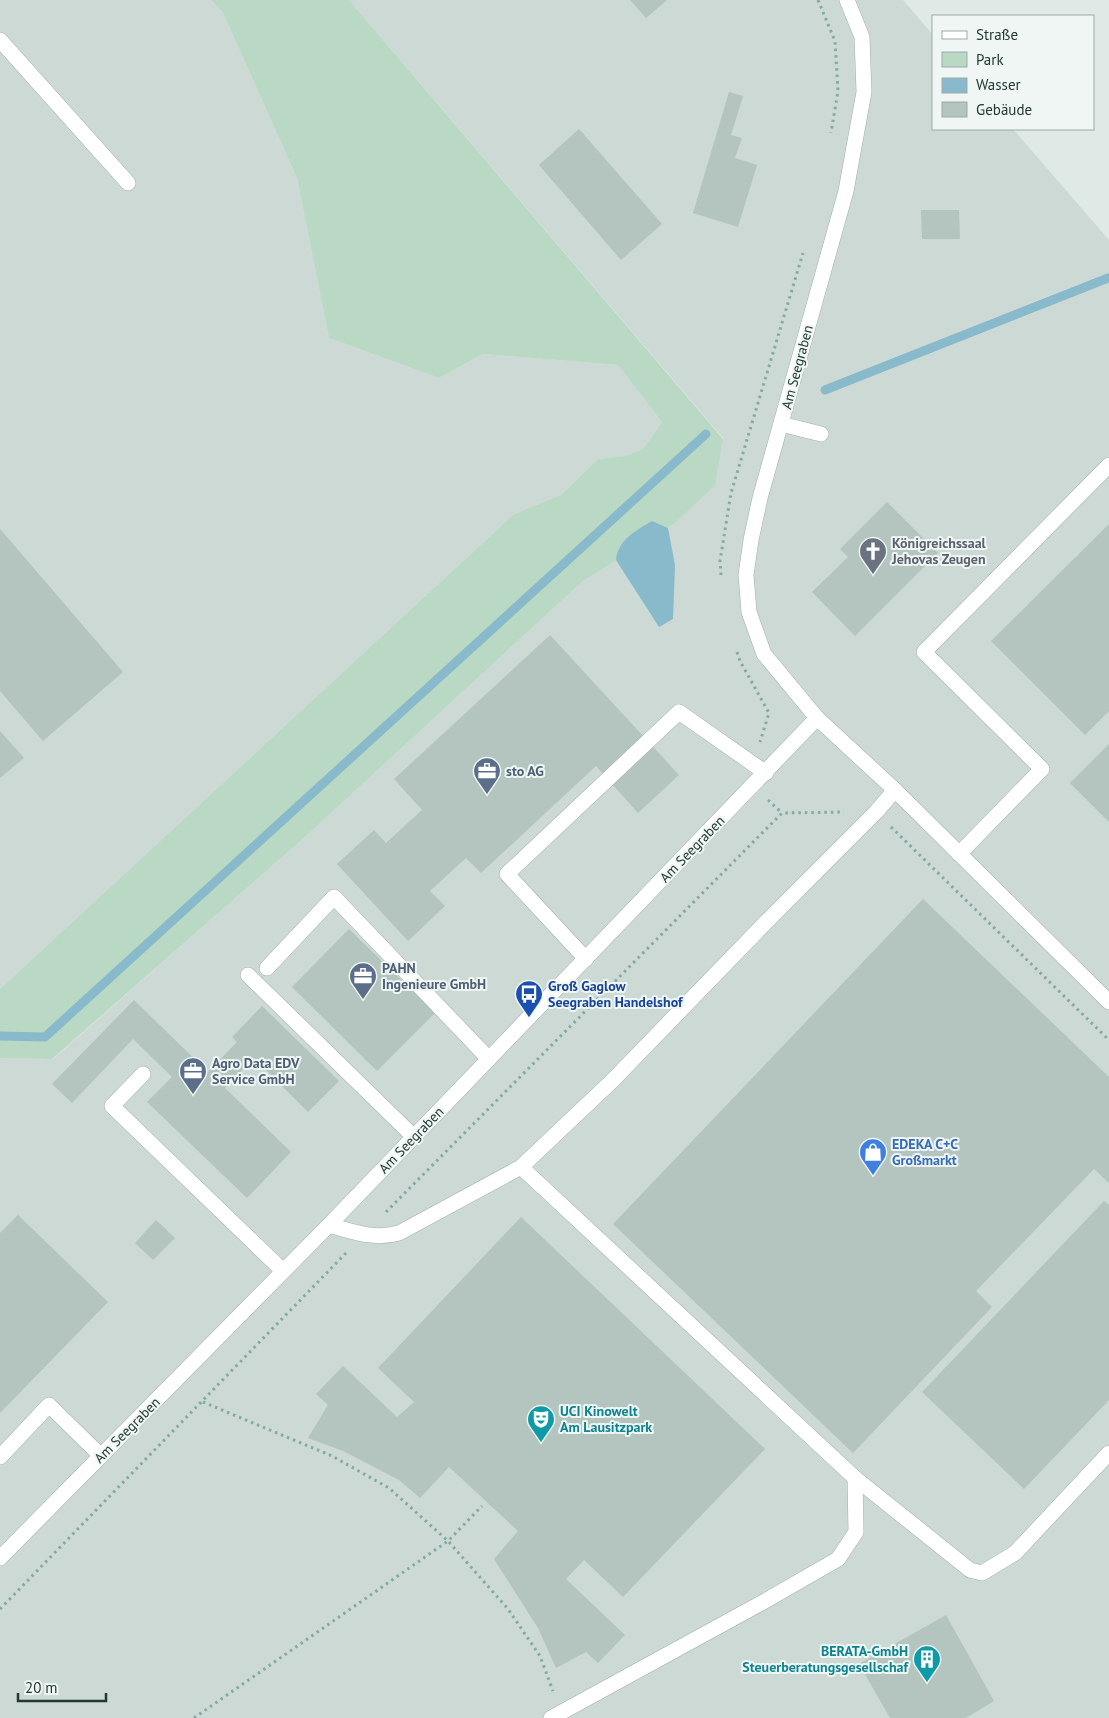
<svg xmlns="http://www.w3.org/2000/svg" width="1109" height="1718" font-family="'PT Sans',sans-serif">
	<rect width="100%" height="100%" fill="#dfe9e6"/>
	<g fill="#cdd9d5">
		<polygon points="0,0 211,0 223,13 297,178 329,338 439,378 483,354 618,365 662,422 643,449 625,456 598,459 561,495 514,514 0,989"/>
		<polygon points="349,0 903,0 933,35 933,129 1013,129 1109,240 1109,1718 0,1718 0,1058 53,1059 306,836 583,581 674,524 723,438"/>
	</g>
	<polygon fill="#b9d9c5" points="211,0 349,0 723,439 715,485 674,524 583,581 306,836 52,1059 0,1058 0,989 514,514 561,495 598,459 625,456 643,449 662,422 618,365 483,354 439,378 329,338 297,178 223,13"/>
	<path fill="#89bacc" d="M652,521L668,528L675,565L673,619L659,627L616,560C618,540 635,531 652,521Z"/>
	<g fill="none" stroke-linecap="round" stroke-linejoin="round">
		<g stroke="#89bacc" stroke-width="9">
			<polyline points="825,390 1108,278"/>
			<polyline points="0,1036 45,1037 706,434"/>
		</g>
	</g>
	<g fill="#b4c4bf">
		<polygon points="630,0 667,0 646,18"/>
		<polygon points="729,92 743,96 731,135 742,138 735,158 757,165 738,227 693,213"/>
		<polygon points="579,129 662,224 621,260 539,165"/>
		<polygon points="921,210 959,210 960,239 922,239"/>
		<polygon points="887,502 938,553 855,636 812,592 848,557 840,549"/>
		<polygon points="1109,524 1109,711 1085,735 991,641"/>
		<polygon points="0,529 123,672 43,741 0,691"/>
		<polygon points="550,635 679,775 638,813 596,766 481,873 466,858 430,891 445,906 408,941 337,864 374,830 386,843 422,810 394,779"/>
		<polygon points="0,731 24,758 0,778"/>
		<polygon points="1109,744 1109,822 1070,783"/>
		<polygon points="923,899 1109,1077 1109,1183 1094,1169 976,1291 992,1307 853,1453 613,1224"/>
		<polygon points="349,929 435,1013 377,1071 292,987"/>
		<polygon points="134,1000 208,1072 237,1042 232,1037 262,1006 339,1081 308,1112 254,1058 225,1088 291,1152 247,1198 147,1102 172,1077 133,1039 72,1103 52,1084"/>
		<polygon points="1104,1201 1109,1205 1109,1400 1024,1489 922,1392"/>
		<polygon points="18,1215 108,1302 0,1413 0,1233"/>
		<polygon points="521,1217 765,1449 623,1597 584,1560 566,1579 625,1635 598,1663 586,1652 556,1668 538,1628 494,1559 518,1531 449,1467 420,1498 399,1480 343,1451 308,1438 328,1405 316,1394 343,1366 397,1417 414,1402 378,1368"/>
		<polygon points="156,1220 175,1238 153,1260 135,1243"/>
		<polygon points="946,1615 994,1701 966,1718 890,1718 859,1664"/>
	</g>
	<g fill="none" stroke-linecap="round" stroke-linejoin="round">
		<g stroke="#a2b0ad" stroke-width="16">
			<g id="minor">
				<polyline points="847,0 862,37 864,92 846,191 760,498 751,540 746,575 749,612 764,654 817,718 895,790 1109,1002"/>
				<polyline points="0,40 128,183"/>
				<polyline points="781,424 821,434"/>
				<polyline points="959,854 1042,769 924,652 1109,465"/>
				<polyline points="586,959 507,874 679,712 766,773"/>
				<polyline points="267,968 334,897 489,1059"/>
				<polyline points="248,975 414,1137"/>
				<polyline points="143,1074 112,1106 283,1271"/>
				<polyline points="521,1167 613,1080 767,921 876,812 895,790"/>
				<path d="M329,1225C354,1232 374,1240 399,1233L521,1167L855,1478L970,1570L982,1573L1015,1553L1109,1453"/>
				<polyline points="0,1457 49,1405 101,1456"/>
				<polyline points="0,1558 329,1225 817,718"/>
				<polyline points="551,1718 765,1601 838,1559 856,1532 855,1478"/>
			</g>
		</g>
		<g stroke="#81aba3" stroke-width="3" stroke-dasharray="2.5 4" stroke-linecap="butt">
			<polyline points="818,0 835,41 838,91 831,133"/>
			<polyline points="721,575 720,561 731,493 803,253"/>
			<polyline points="737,652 740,661 769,713 760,742"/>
			<polyline points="768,800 782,813"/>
			<polyline points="891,827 1109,1040"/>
			<polyline points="386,1212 782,813 844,812"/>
			<polyline points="203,1402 332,1456 389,1488 448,1541 508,1609 540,1656 553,1691"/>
			<polyline points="0,1609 347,1252"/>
			<polyline points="194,1718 448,1541 482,1506"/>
		</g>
		<use href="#minor" stroke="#fff" stroke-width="15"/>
	</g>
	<defs>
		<g id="church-pin" transform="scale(1.4375)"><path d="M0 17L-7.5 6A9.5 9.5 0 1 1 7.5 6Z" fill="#6b7280" stroke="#eff6f3"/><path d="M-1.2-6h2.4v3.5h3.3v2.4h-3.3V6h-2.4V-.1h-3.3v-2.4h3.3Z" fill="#fff"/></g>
		<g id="office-pin" transform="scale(1.4375)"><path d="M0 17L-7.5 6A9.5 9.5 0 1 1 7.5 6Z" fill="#5c6f8a" stroke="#eff6f3"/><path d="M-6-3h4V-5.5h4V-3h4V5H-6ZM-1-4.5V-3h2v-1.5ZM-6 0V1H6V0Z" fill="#fff"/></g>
		<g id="bus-pin" transform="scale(1.4375)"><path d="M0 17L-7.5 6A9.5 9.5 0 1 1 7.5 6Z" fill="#1a4fb4" stroke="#eff6f3"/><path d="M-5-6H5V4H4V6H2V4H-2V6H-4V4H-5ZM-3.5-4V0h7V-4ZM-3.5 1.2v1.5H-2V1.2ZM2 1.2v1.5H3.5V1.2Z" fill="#fff"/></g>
		<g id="shop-pin" transform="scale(1.4375)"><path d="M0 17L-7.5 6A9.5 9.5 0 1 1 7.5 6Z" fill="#3f7fe0" stroke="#eff6f3"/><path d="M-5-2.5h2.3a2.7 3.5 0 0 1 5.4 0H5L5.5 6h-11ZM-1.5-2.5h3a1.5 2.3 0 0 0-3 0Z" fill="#fff"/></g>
		<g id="theatre-pin" transform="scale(1.4375)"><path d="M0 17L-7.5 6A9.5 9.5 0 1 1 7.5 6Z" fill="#0f9aa8" stroke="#eff6f3"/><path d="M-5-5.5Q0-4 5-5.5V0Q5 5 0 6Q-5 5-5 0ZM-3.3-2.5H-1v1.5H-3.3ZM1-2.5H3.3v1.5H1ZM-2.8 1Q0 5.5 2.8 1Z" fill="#fff"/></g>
		<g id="building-pin" transform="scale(1.4375)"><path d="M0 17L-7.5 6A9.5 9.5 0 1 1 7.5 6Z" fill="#0f9aa8" stroke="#eff6f3"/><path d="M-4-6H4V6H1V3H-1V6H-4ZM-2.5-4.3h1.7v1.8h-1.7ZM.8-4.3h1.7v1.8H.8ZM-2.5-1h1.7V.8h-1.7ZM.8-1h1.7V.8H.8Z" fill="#fff"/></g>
	</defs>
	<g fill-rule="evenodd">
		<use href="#church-pin" x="873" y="551"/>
		<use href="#office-pin" x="487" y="771"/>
		<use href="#office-pin" x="363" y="976"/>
		<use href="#bus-pin" x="529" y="994"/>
		<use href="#office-pin" x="193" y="1071"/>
		<use href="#shop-pin" x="873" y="1152"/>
		<use href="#theatre-pin" x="541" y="1419"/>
		<use href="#building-pin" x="927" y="1659"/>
	</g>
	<g text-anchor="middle" stroke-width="4" stroke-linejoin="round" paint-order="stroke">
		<g font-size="14" fill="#213834" stroke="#eff6f3">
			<text transform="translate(797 367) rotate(-75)" y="5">Am Seegraben</text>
			<text transform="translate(692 849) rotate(-46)" y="5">Am Seegraben</text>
			<text transform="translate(411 1140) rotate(-46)" y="5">Am Seegraben</text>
			<text transform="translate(127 1430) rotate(-45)" y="5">Am Seegraben</text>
		</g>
		<g font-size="14" font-weight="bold" fill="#5b616d" stroke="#eff6f3" text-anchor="start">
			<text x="892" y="548">Königreichssaal<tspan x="892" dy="16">Jehovas Zeugen</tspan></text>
		</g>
		<g font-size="14" font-weight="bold" fill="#4e5e75" stroke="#eff6f3" text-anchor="start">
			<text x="506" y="776">sto AG</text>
			<text x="382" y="973">PAHN<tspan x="382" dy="16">Ingenieure GmbH</tspan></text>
			<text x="212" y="1068">Agro Data EDV<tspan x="212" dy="16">Service GmbH</tspan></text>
		</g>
		<g font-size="14" font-weight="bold" fill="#164399" stroke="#eff6f3" text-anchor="start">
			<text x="548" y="991">Groß Gaglow<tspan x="548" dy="16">Seegraben Handelshof</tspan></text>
		</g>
		<g font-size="14" font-weight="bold" fill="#366cbe" stroke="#eff6f3" text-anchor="start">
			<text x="892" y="1149">EDEKA C+C<tspan x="892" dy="16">Großmarkt</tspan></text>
		</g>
		<g font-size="14" font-weight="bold" fill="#0d838f" stroke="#eff6f3" text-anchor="start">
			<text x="560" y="1416">UCI Kinowelt<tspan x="560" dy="16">Am Lausitzpark</tspan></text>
			<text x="908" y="1656" text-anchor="end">BERATA-GmbH<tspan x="908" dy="16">Steuerberatungsgesellschaf</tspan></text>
		</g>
	</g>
	<rect x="932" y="15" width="162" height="115" fill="#eff6f3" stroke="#9daaa7"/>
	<rect x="942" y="31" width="25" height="8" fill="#ffffff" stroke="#9daaa7"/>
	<text x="976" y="40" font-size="15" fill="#213834">Straße</text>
	<rect x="942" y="52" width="25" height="15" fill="#b9d9c5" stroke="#9daaa7"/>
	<text x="976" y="65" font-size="15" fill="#213834">Park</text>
	<rect x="942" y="78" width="25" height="15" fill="#89bacc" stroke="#9daaa7"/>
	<text x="976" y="90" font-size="15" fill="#213834">Wasser</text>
	<rect x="942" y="102" width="25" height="15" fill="#b4c4bf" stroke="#9daaa7"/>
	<text x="976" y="115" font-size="15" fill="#213834">Gebäude</text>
	<path d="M18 1693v8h88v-8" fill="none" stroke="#213834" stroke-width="2.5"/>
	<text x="25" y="1693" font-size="15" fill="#213834" stroke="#eff6f3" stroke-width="4" paint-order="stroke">20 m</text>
</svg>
